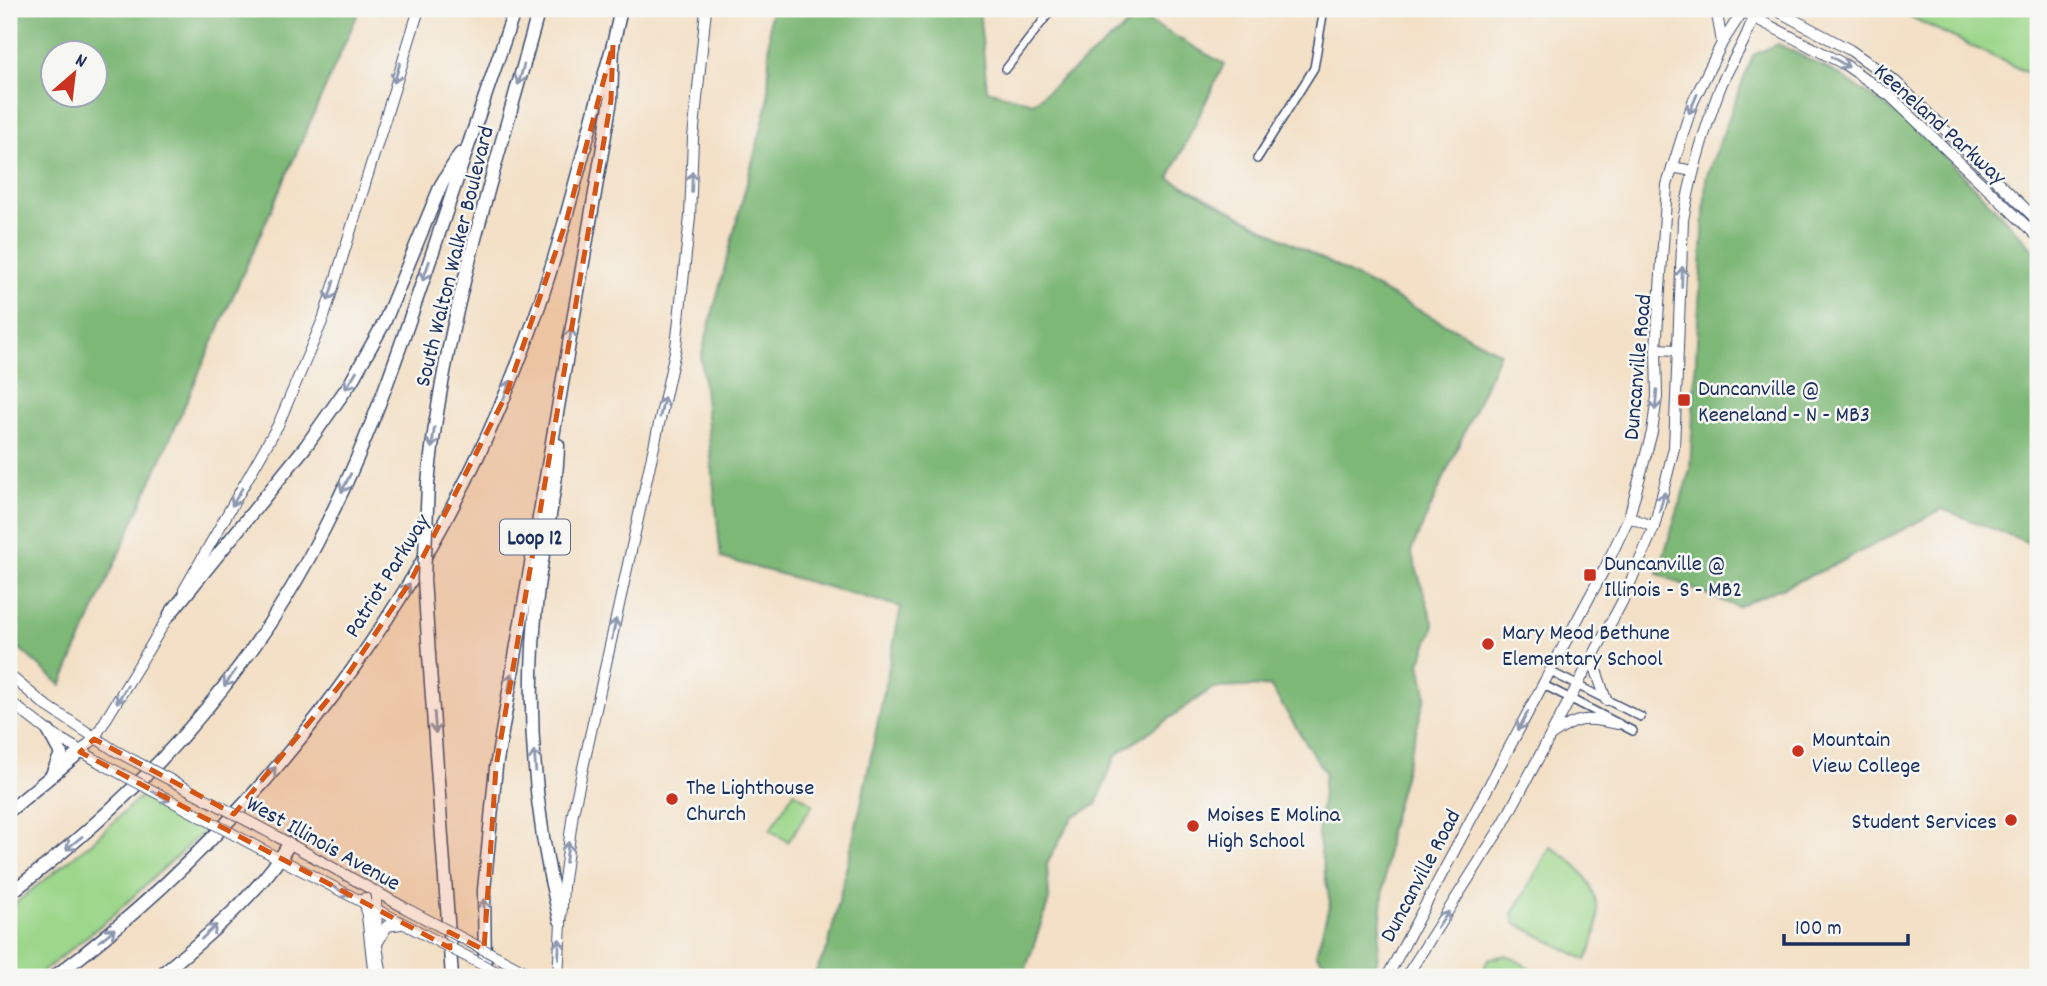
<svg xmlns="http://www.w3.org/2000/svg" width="2047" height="986" font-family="Dekko,sans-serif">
	<rect width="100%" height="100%" fill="#f6f6f2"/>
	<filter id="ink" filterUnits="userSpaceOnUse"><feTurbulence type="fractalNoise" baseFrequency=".0143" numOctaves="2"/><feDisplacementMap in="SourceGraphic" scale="14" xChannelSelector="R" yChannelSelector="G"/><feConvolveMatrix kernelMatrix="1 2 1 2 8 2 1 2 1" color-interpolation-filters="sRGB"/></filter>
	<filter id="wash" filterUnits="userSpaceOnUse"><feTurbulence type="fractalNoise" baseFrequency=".00686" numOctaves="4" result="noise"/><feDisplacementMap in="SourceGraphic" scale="28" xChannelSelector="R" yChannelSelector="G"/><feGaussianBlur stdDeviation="1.57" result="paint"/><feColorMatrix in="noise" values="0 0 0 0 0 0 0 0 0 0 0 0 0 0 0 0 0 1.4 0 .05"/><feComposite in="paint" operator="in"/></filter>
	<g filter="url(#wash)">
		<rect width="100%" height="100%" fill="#f3e0c6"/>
		<g fill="#9dd78b" stroke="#5c8374" stroke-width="2">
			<polygon points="1894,9 2038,9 2038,79 2030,74"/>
			<polygon points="794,792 813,804 788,842 770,830"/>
			<polygon points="142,795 205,830 111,917 36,977 9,977 9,908 91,843"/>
			<path d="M1550,847C1596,871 1610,914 1586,960L1515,923L1513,914Z"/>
			<polygon points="1507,955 1545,977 1479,977 1489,959"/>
		</g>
		<g fill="#7eb877" stroke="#4c746a" stroke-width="2" fill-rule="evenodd">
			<path d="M9,9H360L61,685L9,639ZM52,52H94V94H52Z"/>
			<polygon points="770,9 979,9 987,90 1033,103 1139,16 1224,64 1169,178 1500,353 1411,551 1434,626 1420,663 1426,694 1389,832 1377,961 1370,977 1339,977 1316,954 1330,903 1318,835 1325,773 1270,686 1213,688 1116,755 1096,805 1073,816 1047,864 1049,900 1023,977 813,977 828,947 861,805 901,607 721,558 701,357 768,103"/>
			<polygon points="1778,44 1836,73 1916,126 2038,254 2038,555 2027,542 1942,509 1833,566 1737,607 1658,574 1690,470 1706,178 1753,55"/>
		</g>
	</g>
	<g filter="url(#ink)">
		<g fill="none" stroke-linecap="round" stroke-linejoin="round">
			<g stroke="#3b4a6e" stroke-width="10">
				<g id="street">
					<polyline points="1006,69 1052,9"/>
					<polyline points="1257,159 1314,68 1324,9"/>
					<polyline points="1549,671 1641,717"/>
					<polyline points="1542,684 1633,731"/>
				</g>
			</g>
			<g stroke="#3b4a6e" stroke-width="12">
				<g id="secondary">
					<polyline points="1716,9 1722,42"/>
					<polyline points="1774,9 1850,50 1896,82 2038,221"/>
					<polyline points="1749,15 1844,64 1890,96 2038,237"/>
					<polyline points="1672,167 1693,171"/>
					<polyline points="1656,349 1678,350"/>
					<polyline points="1629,517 1654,527"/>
					<polyline points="184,590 278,425 324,317 419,9"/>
					<polyline points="1592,658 1606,700"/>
					<polyline points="9,675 44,704 114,750"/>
					<polyline points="9,701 49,732 101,763"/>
					<path d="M1552,735C1577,717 1587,717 1617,724"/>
					<polyline points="80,752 94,739 173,609"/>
					<polyline points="274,835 407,909"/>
					<polyline points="261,849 410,927"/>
					<polyline points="376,893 377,946 382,977"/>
					<polyline points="365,898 374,977"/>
					<polyline points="378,942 387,926 401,924"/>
					<polyline points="558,977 563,887 573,813 676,347 690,217 693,138 706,9"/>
					<polyline points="1387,977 1605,568 1629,517 1652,432 1657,397 1656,349 1667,185 1693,102 1722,43 1744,9"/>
					<path d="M1406,977L1503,824L1622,602L1654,527L1674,448L1683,220C1691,175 1704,131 1720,88C1730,62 1750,37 1755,9"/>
				</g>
			</g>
			<g stroke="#3b4a6e" stroke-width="15">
				<g id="highway">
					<path d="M558,445C557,492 544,540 538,587C525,698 533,812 560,920"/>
					<path d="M428,484C443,321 497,166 539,9"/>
					<polyline points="170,614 306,446 351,382 384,323 441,185 460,154"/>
					<polyline points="429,655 452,977"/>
					<polyline points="49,732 61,754 53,772"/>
					<polyline points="9,811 80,752"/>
					<path d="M9,894C140,796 253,673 326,525C370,438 401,346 432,254C459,172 487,91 515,9"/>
					<path d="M54,977C268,817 434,590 527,340C563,243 584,143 613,45"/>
					<path d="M158,977C201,942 261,892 289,844"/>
					<polyline points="485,977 484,890 496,767 611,100 613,45 621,9"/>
				</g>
			</g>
			<use href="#street" stroke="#fff" stroke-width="7"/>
			<use href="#secondary" stroke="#fff" stroke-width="10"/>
			<use href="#highway" stroke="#fff" stroke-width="12"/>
			<g stroke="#3b4a6e" stroke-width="12" stroke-linecap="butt">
				<g id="secondary-bridge">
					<polyline points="114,750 274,835"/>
					<polyline points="101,763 261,849"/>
					<polyline points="407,909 528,973"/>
					<polyline points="410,927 506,977"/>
				</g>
			</g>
			<g stroke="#3b4a6e" stroke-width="15" stroke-linecap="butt">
				<polyline id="highway-bridge" points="428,484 424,579 429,655"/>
			</g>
			<use href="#secondary-bridge" stroke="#fff" stroke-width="10"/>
			<use href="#highway-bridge" stroke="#fff" stroke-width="12"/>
		</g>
		<defs><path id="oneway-shaft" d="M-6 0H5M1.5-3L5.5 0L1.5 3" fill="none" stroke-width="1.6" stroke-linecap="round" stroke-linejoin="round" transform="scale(1.75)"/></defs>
		<g stroke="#8d97ae">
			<use href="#oneway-shaft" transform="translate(1840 62) rotate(31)"/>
			<use href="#oneway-shaft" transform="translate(397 73) rotate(107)"/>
			<use href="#oneway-shaft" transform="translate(521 75) rotate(106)"/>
			<use href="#oneway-shaft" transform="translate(1693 104) rotate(113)"/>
			<use href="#oneway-shaft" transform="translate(692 182) rotate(-88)"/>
			<use href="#oneway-shaft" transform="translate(426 271) rotate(109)"/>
			<use href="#oneway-shaft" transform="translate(1682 277) rotate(-88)"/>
			<use href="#oneway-shaft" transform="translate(331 291) rotate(107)"/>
			<use href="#oneway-shaft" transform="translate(570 338) rotate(-80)"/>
			<use href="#oneway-shaft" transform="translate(351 380) rotate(122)"/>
			<use href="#oneway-shaft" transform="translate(507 390) rotate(-68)"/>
			<use href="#oneway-shaft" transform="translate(1656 400) rotate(95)"/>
			<use href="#oneway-shaft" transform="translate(662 407) rotate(-78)"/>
			<use href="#oneway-shaft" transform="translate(433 438) rotate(98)"/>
			<use href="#oneway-shaft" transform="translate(346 483) rotate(116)"/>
			<use href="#oneway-shaft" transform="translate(237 497) rotate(120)"/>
			<use href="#oneway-shaft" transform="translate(1662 502) rotate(-74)"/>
			<use href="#oneway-shaft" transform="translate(404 592) rotate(-57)"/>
			<use href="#oneway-shaft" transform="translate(614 629) rotate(-78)"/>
			<use href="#oneway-shaft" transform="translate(230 678) rotate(126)"/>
			<use href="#oneway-shaft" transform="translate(510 683) rotate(-80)"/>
			<use href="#oneway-shaft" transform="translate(122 694) rotate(121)"/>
			<use href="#oneway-shaft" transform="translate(1523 721) rotate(118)"/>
			<use href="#oneway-shaft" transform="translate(435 723) rotate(86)"/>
			<use href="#oneway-shaft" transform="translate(535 761) rotate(-94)"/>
			<use href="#oneway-shaft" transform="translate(269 775) rotate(-49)"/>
			<use href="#oneway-shaft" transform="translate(161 796) rotate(28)"/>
			<use href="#oneway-shaft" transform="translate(74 843) rotate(141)"/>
			<use href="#oneway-shaft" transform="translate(567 852) rotate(-82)"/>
			<use href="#oneway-shaft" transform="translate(341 891) rotate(28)"/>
			<use href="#oneway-shaft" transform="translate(484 909) rotate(-90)"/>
			<use href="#oneway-shaft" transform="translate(1443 920) rotate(-56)"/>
			<use href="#oneway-shaft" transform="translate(209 932) rotate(-43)"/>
			<use href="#oneway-shaft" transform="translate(107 935) rotate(-39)"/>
			<use href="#oneway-shaft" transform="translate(559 949) rotate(-88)"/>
		</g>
	</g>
	<path fill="#d45514" fill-opacity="0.2" stroke="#d45514" stroke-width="5" stroke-dasharray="14 9" stroke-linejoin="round" d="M613,45L611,100L496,767L484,950L449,932L450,948L80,752L94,739L234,814L344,680L410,582L506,395L566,222Z"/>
	<g fill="#c8321e" stroke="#f6f6f2" stroke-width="2.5">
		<rect x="1677" y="393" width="14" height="14" rx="3.5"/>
		<rect x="1583" y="568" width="14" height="14" rx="3.5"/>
		<circle cx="1488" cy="644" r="7"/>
		<circle cx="1798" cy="751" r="7"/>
		<circle cx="672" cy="799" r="7"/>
		<circle cx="2011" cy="820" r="7"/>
		<circle cx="1193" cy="826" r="7"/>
	</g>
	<g text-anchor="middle" stroke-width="5" stroke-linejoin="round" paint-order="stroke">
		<rect fill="#f6f6f2" stroke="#5d6b8a" stroke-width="2" x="500" y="519.5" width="70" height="35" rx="5"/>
		<g font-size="21" font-weight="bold" fill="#1b2f5e">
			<text x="535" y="544">Loop 12</text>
		</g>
		<g font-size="23" fill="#1b2f5e" stroke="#f6f6f2">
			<text transform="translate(1941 123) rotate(42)" y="8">Keeneland Parkway</text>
			<text transform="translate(453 256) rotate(-76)" y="8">South Walton Walker Boulevard</text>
			<text transform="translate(1636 367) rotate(-85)" y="8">Duncanville Road</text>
			<text transform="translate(386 575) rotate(-58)" y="8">Patriot Parkway</text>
			<text transform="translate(324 842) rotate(29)" y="8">West Illinois Avenue</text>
			<text transform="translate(1419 875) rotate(-62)" y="8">Duncanville Road</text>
		</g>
		<g font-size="23" fill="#1b2f5e" stroke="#f6f6f2" text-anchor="start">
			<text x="1698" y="395">Duncanville @<tspan x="1698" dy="26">Keeneland - N - MB3</tspan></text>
			<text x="1604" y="570">Duncanville @<tspan x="1604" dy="26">Illinois - S - MB2</tspan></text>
			<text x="1502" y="639">Mary Meod Bethune<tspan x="1502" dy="26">Elementary School</tspan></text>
			<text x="1812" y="746">Mountain<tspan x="1812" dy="26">View College</tspan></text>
			<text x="686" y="794">The Lighthouse<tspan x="686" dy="26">Church</tspan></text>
			<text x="1207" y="821">Moises E Molina<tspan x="1207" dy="26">High School</tspan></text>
			<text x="1997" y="828" text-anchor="end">Student Services</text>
		</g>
	</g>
	<rect width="2047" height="986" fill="none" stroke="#f6f6f2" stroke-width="35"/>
	<g transform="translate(74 74) rotate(28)"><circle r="33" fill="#f6f6f2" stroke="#9ea6b7" stroke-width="2"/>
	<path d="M0-5L12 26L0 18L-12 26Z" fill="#c8321e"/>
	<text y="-10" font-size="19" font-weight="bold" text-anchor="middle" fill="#1b2f5e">N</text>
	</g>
	<path d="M1784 934v10h124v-10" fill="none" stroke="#1b2f5e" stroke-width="3.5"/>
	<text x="1795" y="934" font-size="21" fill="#1b2f5e" stroke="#f6f6f2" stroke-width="5" paint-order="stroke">100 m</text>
</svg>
